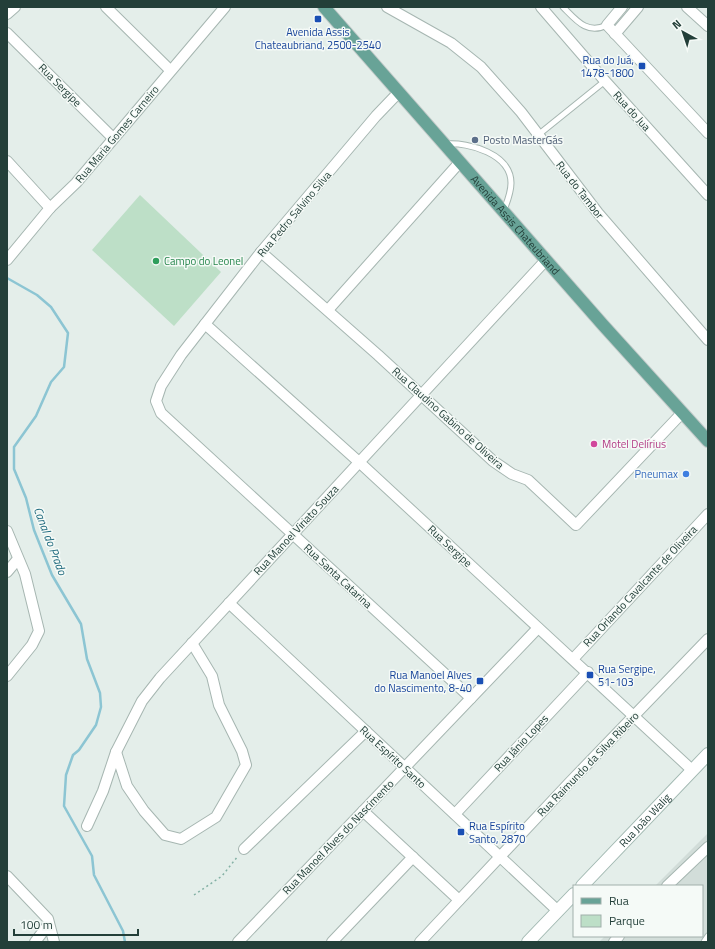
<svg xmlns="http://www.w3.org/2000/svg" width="715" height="949" font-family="'Titillium Web',sans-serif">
	<rect width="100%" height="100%" fill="#e4eeea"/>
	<polygon fill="#d2ddd9" points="708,833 708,942 599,942 605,936 702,936 702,886 655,886"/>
	<polygon fill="#bddfc7" points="140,195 221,272 174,326 92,250"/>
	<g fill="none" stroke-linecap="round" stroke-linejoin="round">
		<polyline stroke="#8cc5d3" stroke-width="2.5" points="7,278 37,295 51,307 68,333 64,367 51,382 36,416 14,447 14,469 26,498 34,530 52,575 81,624 87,659 100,693 101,707 96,725 79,750 73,755 66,775 64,806 92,856 94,875 123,931 125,942"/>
		<g stroke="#a6b6b1" stroke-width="7">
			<g id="lane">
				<path d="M563,7C576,20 587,35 607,25"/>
				<polyline points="538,135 605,81"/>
				<path d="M446,144C469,142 511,154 511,183C511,193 507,202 504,210"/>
				<polyline points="704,942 708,936"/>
			</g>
		</g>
		<g stroke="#a6b6b1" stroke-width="12">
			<g id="street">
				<polyline points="106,7 170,70"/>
				<polyline points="387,7 451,43 481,67 521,112 598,213 708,340"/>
				<polyline points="541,7 605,81 708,195"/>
				<polyline points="622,7 607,25 708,133"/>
				<polyline points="687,7 708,26"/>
				<polyline points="7,14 15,7"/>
				<polyline points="7,33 113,138"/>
				<polyline points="615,34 638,7"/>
				<polyline points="399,92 376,116 261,252 181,355 161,386 156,401 161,413 471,698"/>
				<polyline points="7,161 50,208"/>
				<polyline points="261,252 378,355 493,461 512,474 528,480 576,525 682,413"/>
				<polyline points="7,260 50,208 76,183 225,7"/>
				<polyline points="328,310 460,162"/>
				<polyline points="205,324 359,462 692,770"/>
				<polyline points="7,531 25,574 39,631 32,645 7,676"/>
				<polyline points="7,572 18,559"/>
				<polyline points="229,603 558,911"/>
				<polyline points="573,659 708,514"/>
				<polyline points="116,752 127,786 144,811 165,835 181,839 216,817 246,765 242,751 219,705 212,676 192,643"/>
				<polyline points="363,811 459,900"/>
				<polyline points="455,814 588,672"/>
				<polyline points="87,826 103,791 116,752 142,701 160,678 546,260"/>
				<polyline points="244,849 366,731"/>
				<polyline points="7,876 48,919 54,942"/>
				<polyline points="667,886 708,847"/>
				<polyline points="35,942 48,925"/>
				<polyline points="238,942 538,628"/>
				<polyline points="332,942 413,857"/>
				<polyline points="420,942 570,782 708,639"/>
				<polyline points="614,942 619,936"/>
			</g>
		</g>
		<g stroke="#a2b9b2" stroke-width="14">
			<g id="secondary">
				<path id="s1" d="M582,886L708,754"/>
				<polyline points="528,942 574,894"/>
			</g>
		</g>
		<g stroke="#c1c9c8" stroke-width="14">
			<g id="primary">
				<path id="s2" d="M324,7L603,325L708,441"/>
			</g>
		</g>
		<polyline stroke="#84b1a5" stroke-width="1.5" stroke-dasharray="2 3" stroke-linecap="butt" points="194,895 222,876 238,856"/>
		<use href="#lane" stroke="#fff" stroke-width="5"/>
		<use href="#street" stroke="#fff" stroke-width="10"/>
		<use href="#secondary" stroke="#fff" stroke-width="12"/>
		<use href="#primary" stroke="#68a397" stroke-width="12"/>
	</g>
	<g fill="#1a4fb4" stroke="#f5faf7" stroke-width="1.5">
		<rect x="314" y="15" width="8" height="8" rx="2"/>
		<rect x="638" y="62" width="8" height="8" rx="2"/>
		<rect x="586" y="671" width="8" height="8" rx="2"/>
		<rect x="476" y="677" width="8" height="8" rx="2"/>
		<rect x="457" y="828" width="8" height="8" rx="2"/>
	</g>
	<circle fill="#5c6f8a" stroke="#f5faf7" stroke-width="1.5" cx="475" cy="140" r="4"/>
	<circle fill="#2e9e5b" stroke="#f5faf7" stroke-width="1.5" cx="156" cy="261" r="4"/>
	<circle fill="#d1479c" stroke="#f5faf7" stroke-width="1.5" cx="594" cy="444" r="4"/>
	<circle fill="#3f7fe0" stroke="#f5faf7" stroke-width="1.5" cx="686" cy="474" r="4"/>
	<g text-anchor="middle" stroke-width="3" stroke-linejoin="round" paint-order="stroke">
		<g font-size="11" fill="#164399" stroke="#f5faf7" text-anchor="end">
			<text x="318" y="36" text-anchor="middle">Avenida Assis<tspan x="318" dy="13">Chateaubriand, 2500-2540</tspan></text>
			<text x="634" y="64">Rua do Juá,<tspan x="634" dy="13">1478-1800</tspan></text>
			<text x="598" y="673" text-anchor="start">Rua Sergipe,<tspan x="598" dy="13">51-103</tspan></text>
			<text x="472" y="679">Rua Manoel Alves<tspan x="472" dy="13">do Nascimento, 8-40</tspan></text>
			<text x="469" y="830" text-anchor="start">Rua Espírito<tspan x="469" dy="13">Santo, 2870</tspan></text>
		</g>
		<g font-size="11" fill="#233f39" stroke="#f5faf7">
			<text transform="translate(60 85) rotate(45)" y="4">Rua Sergipe</text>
			<text transform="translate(632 111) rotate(48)" y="4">Rua do Jua</text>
			<text transform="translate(117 134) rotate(-50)" y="4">Rua Maria Gomes Carneiro</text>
			<text transform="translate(580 190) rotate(52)" y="4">Rua do Tambor</text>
			<text transform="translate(294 214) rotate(-50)" y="4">Rua Pedro Salvino Silva</text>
			<text dy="4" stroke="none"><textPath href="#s2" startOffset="290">Avenida Assis Chateubriand</textPath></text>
			<text transform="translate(448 418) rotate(42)" y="4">Rua Claudino Gabino de Oliveira</text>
			<text transform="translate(296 530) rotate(-47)" y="4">Rua Manoel Viriato Souza</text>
			<text transform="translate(450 546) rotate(43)" y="4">Rua Sergipe</text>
			<text transform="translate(338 576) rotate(43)" y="4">Rua Santa Catarina</text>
			<text transform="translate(640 586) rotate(-47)" y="4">Rua Orlando Cavalcante de Oliveira</text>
			<text transform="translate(521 743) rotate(-47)" y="4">Rua Jânio Lopes</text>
			<text transform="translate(393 757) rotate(43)" y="4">Rua Espírito Santo</text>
			<text transform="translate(588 764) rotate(-46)" y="4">Rua Raimundo da Silva Ribeiro</text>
			<text dy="4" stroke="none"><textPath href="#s1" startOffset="91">Rua João Walig</textPath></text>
			<text transform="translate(338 837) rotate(-46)" y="4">Rua Manoel Alves do Nascimento</text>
		</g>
		<g font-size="11" fill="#4e5e75" stroke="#f5faf7" text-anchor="start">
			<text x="483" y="144">Posto MasterGás</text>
		</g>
		<g font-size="11" fill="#27864d" stroke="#f5faf7" text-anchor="start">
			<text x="164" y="265">Campo do Leonel</text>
		</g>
		<g font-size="11" fill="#b23c85" stroke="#f5faf7" text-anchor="start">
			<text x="602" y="448">Motel Delírius</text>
		</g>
		<g font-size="11" fill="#366cbe" stroke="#f5faf7" text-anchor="end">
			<text x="678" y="478">Pneumax</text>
		</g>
		<g font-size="12" font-style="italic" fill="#1c687c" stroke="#f5faf7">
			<text transform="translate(50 541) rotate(69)" y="4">Canal do Prado</text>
		</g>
	</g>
	<rect width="715" height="949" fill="none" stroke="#233f39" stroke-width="16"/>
	<rect x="573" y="885" width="130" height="52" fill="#f5faf7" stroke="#a1afab"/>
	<rect x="581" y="898" width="20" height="6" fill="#68a397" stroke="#a1afab"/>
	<text x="609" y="905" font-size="12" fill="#233f39">Rua</text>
	<rect x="581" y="915" width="20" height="12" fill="#bddfc7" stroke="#a1afab"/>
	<text x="609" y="925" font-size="12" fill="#233f39">Parque</text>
	<g transform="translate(683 32) rotate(320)" stroke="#f5faf7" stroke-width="3" paint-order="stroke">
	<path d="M0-3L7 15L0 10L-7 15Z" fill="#233f39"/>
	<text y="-6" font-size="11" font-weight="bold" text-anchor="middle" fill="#233f39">N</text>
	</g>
	<path d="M14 929v6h124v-6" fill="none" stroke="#233f39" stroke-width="2"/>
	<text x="20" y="929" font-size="12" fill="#233f39" stroke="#f5faf7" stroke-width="3" paint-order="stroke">100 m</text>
</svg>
